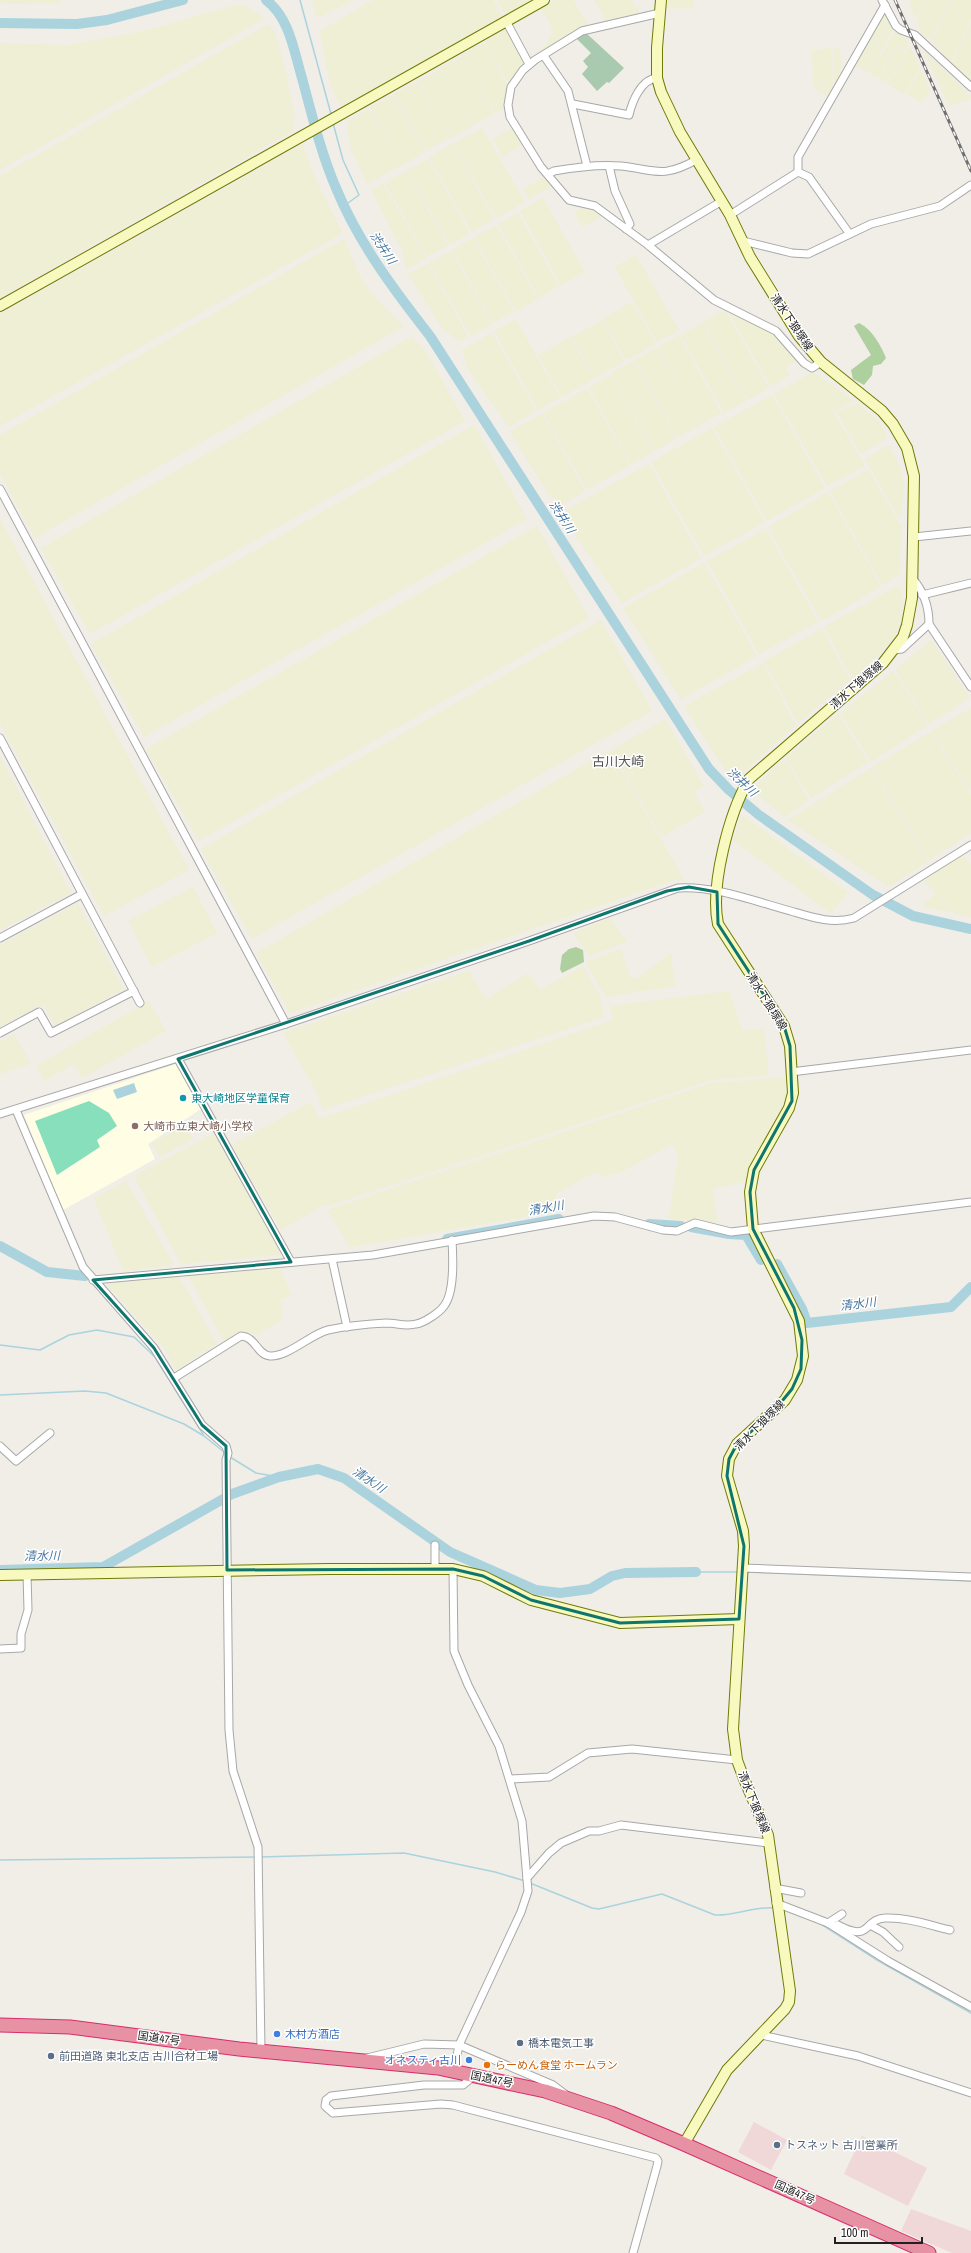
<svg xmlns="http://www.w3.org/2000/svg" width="971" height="2253" font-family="'Archivo Narrow','Noto Sans JP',sans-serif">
	<rect width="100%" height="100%" fill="#f1eee8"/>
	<g fill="#f1d8d8">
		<polygon points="754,2122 787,2140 771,2170 738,2152"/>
		<polygon points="862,2136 927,2168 908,2206 844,2174"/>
		<polygon points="911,2209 971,2231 971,2253 952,2253 901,2231"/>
	</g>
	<polygon fill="#fffee4" points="176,1064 204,1107 148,1144 155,1159 63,1210 24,1115"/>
	<g fill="#eeefd4">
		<polygon points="0,0 58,0 62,3 13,4 0,3"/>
		<polygon points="312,0 354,0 317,18"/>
		<polygon points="373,0 493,0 503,18 341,107 330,85 320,31"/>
		<polygon points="497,0 534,0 506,16"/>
		<polygon points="554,0 573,0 588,24 539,56 537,53 547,43 552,33 550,23 540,8"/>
		<polygon points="594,0 632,0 640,13 607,22"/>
		<polygon points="667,0 694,0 694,8 665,9"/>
		<polygon points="912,0 925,0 916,19 909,5"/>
		<polygon points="926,0 950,0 931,39 921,34 917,20"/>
		<polygon points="951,0 971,0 971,19 951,62 932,41"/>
		<polygon points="244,5 265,18 0,170 0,43 69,45 148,30 231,6"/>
		<polygon points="885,9 889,20 861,69 853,65"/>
		<polygon points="889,22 893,30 869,73 862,69"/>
		<polygon points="971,23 971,81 952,63"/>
		<polygon points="269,24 276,34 286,72 295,117 293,131 0,298 0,176"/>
		<polygon points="506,29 527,64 510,85 484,42"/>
		<polygon points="895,32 908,39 909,44 906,50 897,46 878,78 870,74"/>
		<polygon points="484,43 508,86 505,95 506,106 495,113 462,55"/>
		<polygon points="910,46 920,68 904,94 887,84"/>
		<polygon points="898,47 905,52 886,83 879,79"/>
		<polygon points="831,48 833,92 829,98 823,94 822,61 822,94 813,87 812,50"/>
		<polygon points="840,48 841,77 834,90 833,49"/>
		<polygon points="923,50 971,96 971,99 949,106"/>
		<polygon points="462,56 494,114 471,126 439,68"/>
		<polygon points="921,69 930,90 922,103 906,94"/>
		<polygon points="439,70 471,127 449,139 417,82"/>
		<polygon points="416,82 448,139 426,151 394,94"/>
		<polygon points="393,95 425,152 402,165 370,107"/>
		<polygon points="369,109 402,165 367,184 350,147 347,122"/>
		<polygon points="482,128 525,202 496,218 453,144"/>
		<polygon points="512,128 522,145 503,157 493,139"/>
		<polygon points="303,144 316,180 343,233 0,426 0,314"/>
		<polygon points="452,144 494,219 472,232 429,157"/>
		<polygon points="428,159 470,233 450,245 407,170"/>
		<polygon points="406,171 448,245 427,257 385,183"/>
		<polygon points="546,176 552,186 529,199 523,189"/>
		<polygon points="383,184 426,258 406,270 403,252 371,190"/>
		<polygon points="543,198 585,272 561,285 520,211"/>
		<polygon points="586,206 592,207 603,216 583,227 574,212"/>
		<polygon points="518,213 559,286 539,298 498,224"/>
		<polygon points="496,225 538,299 516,311 474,237"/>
		<polygon points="473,238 514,311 493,323 452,249"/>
		<polygon points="344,239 360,276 374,297 404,326 35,538 0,474 0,435"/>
		<polygon points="451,251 492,324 471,336 429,263"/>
		<polygon points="636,255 679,330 657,342 615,267"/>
		<polygon points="428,264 468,336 459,342 441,326 408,274"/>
		<polygon points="632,302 656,344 626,360 603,319"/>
		<polygon points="725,310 769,388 747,400 703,322"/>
		<polygon points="729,313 760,325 785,344 797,361 785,367 790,375 771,387"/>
		<polygon points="516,319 560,398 538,410 494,331"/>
		<polygon points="602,320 624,361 595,378 572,337"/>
		<polygon points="702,323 746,401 724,413 681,335"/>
		<polygon points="492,333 536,411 509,427 468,370 462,350"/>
		<polygon points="679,335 721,413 700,425 658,347"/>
		<polygon points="411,337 424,348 465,421 90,634 41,548"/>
		<polygon points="570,337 594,379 562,397 538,355"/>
		<polygon points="657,348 700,425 678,437 635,360"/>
		<polygon points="634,361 677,438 654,451 611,373"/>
		<polygon points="813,372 854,401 833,412 865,466 827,486 774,394"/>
		<polygon points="611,375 653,452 631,464 589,387"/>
		<polygon points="587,388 630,465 587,490 543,413 566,400 581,425 567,400"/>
		<polygon points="772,395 825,488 767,521 714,427"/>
		<polygon points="857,403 881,424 887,438 861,454 837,412"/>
		<polygon points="542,414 585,491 563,504 548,494 510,432"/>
		<polygon points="474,425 527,519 144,737 91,644"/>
		<polygon points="712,428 765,522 704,556 651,462"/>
		<polygon points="889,445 900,467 904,486 900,520 865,459"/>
		<polygon points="649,464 701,558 622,603 571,529 565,510"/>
		<polygon points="868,470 901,526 900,574 882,585 830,491"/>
		<polygon points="828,492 881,587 821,621 768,527"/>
		<polygon points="0,519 189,870 104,916 0,723"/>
		<polygon points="537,526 589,618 199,841 146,749"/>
		<polygon points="766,529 818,622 759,654 707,561"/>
		<polygon points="704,563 757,656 681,699 623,608"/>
		<polygon points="899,585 903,602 900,625 894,637 886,648 852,679 824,627"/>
		<polygon points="601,620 652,711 252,939 201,849"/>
		<polygon points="822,629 850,680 798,723 764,661"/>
		<polygon points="931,640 970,698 929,724 895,670"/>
		<polygon points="763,663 796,725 748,768 741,777 725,770 684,706"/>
		<polygon points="893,671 928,725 871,762 840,713"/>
		<polygon points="971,708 971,791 932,731"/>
		<polygon points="838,714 868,762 811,798 786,758"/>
		<polygon points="665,719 704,786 694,792 705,812 662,837 611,750"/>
		<polygon points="931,732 971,794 971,833 929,860 872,767"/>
		<polygon points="610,750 685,881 674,880 290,1013 256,953"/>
		<polygon points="0,756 71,893 0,930"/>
		<polygon points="785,759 809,800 785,817 758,796 755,786"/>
		<polygon points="871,768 928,861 889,887 788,820"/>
		<polygon points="742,815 848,892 831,914 733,840"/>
		<polygon points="962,855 971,864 971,917 953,913 923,879"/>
		<polygon points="193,887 217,933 152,967 128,921"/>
		<polygon points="935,894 952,913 921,906"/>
		<polygon points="78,903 124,989 55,1026 43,1004 0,1027 0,945"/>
		<polygon points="610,918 627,942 589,956 573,933"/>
		<polygon points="621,949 631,979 639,977 671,953 675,986 606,997 586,963 588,961"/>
		<polygon points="583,966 601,998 604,1017 322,1110 317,1093 283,1033 469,971 486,999 528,973 540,990"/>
		<polygon points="729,991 743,1031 764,1029 769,1075 712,1080 328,1206 326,1204 281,1230 232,1145 307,1104 312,1104 319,1119 613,1020 610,1006"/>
		<polygon points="149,1001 166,1031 82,1078 74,1064 44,1081 36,1066"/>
		<polygon points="14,1034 31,1064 0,1074 0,1042"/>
		<polygon points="786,1077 789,1096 745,1182 713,1189 718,1224 669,1219 678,1155 674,1146 671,1145 623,1171 605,1176 594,1173 556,1194 557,1209 555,1212 350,1247 327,1210 711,1083"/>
		<polygon points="185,1125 193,1139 160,1157 152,1143"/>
		<polygon points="214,1133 283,1255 181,1264 134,1176"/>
		<polygon points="126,1181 174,1265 123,1271 94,1198"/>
		<polygon points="280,1268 292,1296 281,1299 282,1320 257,1335 242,1330 224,1341 188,1276"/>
		<polygon points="179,1277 217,1344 176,1370 165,1349 105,1283"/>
	</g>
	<g fill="#aed09e">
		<path d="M859,323C872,329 881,346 886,358L881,364L873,366L872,375L864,385L853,379L851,370L871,355L854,326Z"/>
		<polygon points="576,947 583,950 584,962 562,973 560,969 562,955 569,949"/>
	</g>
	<polygon fill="#a9caae" points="585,32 624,68 609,83 607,82 597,91 582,74 588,67 583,61 591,53 577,39"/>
	<polygon fill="#88dfbb" points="89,1101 109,1113 117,1126 97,1140 100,1147 57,1175 35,1121"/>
	<polygon fill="#aad3de" points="134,1083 137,1092 117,1099 113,1090"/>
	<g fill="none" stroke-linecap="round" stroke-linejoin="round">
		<g stroke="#aad3de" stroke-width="1.5">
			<polyline points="300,0 331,114"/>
			<polyline points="333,123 343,160 359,195 344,206"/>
			<polyline points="0,1345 40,1350 69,1335 97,1330 134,1337 155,1357 203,1434"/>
			<polyline points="0,1395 85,1391 106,1393 184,1424 204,1436 224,1452"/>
			<polyline points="230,1457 256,1473 279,1477"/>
			<polyline points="696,1572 739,1572"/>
			<polyline points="747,1572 971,1581"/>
			<polyline points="260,1857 404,1853 495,1872 525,1881"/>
			<polyline points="0,1860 256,1857"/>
			<path d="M530,1883L592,1908L599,1909L662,1894L715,1915C735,1916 754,1906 775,1908"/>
			<polyline points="821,1924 877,1960 971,2013"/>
		</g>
		<g stroke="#aad3de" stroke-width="10">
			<path d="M266,0C290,18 294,52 302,78C312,115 321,153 336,188C358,242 394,290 430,336L709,769L729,790L759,815L873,895L913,916L971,929"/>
			<polyline points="0,23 77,24 107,20 183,0"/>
			<polyline points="649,1224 681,1226"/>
			<polyline points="691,1227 729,1234 746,1235 761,1260"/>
			<polyline points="447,1239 559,1219"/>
			<polyline points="0,1246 47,1272 85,1276"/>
			<polyline points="777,1264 802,1309 807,1323 951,1307 971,1287"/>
			<polyline points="0,1570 103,1567 232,1494 279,1477 318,1469 344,1478 450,1552 536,1590 560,1593 590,1589 612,1576 625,1573 696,1572"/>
		</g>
		<g stroke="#a8a8a8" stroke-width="9">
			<g id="street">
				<polyline points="882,0 896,26 901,30 915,35 971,87"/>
				<polyline points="660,13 582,31 535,60 523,70 511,87 508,105 510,117 541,167 569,200 595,206 648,245 714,300 776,331 804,363 812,368 821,362"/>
				<polyline points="506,21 529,64"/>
				<polyline points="544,56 568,91 587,166"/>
				<path d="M573,104L629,115C632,102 641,79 657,78"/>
				<polyline points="609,166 615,191 630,224 626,229"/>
				<polyline points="798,172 798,157 885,5"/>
				<polyline points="798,172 809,177 849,233"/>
				<path d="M548,174L554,171C576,167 599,164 621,166C657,170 662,179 698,159"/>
				<polyline points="730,215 798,172"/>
				<polyline points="743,241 792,253 808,254 871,224 940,206 971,185"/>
				<polyline points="648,245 722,201"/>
				<polyline points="0,489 286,1024"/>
				<polyline points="914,537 971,531"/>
				<path d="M913,579C924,592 929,607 929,624"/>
				<polyline points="922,595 971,583"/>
				<polyline points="894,650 902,649 929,624 971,687"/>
				<polyline points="0,738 140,1003"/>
				<polyline points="0,938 82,894"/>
				<polyline points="0,1033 39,1012 51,1033 134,991"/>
				<polyline points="178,1059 291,1262"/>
				<polyline points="791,1072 971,1050"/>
				<polyline points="16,1110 83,1267 154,1348 202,1425 226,1446 228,1453 226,1460 229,1730 233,1771 258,1847 261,2051"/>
				<path d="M0,1114L286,1024L529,941L678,888C714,885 760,903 794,912C814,918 833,924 854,918L971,845"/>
				<polyline points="332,1259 347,1327"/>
				<polyline points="93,1280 373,1255 594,1216 615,1217 663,1230 677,1231 695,1223 731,1232 971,1202"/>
				<path d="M174,1378L241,1336C256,1337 257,1355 270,1356C288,1357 311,1334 328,1330C346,1326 367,1324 386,1323C396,1323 406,1327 416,1324C424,1323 440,1312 444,1306C455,1292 453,1257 452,1240"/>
				<polyline points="0,1446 16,1461 50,1433"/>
				<polyline points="435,1545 435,1569"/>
				<polyline points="743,1568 971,1577"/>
				<polyline points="453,1569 454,1651 468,1685 499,1746 522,1821 528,1891 521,1912 459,2045 454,2071"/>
				<polyline points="0,1649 21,1648 21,1634 28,1610 27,1574"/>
				<polyline points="511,1779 549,1777 588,1753 632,1749 737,1760"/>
				<polyline points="527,1878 549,1853 561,1843 589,1831 599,1831 621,1825 768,1843"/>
				<polyline points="774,1888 801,1893"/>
				<polyline points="776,1903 828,1923 888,1961 971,2007"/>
				<polyline points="828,1923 842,1914"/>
				<path d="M838,1925C872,1943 863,1919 885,1918C906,1917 929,1925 950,1930"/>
				<polyline points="870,1925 883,1932 899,1947"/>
				<polyline points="761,2035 858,2056 971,2093"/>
				<polyline points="367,2058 424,2044 459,2045 553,2085 565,2094"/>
				<polyline points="475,2075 463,2085 424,2085 331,2096 326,2100 325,2106 333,2113 441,2104 453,2105 656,2158 658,2161 657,2166 633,2253"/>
			</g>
		</g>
		<g stroke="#717a06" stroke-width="12">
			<g id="secondary">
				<path d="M661,0L657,48V78L661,92L680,132L730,215L750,257L799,336L821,362L882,411L893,424L907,448L914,476L912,598L907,625L903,637L883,663L749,779C729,813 710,886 718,924L784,1026L790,1046L793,1093L789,1108L754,1170L750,1192L753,1229L799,1321L803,1356L797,1380L785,1400L737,1444L729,1459L727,1476L743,1531L744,1546L733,1729L737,1760L744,1779L768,1835L790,1991L789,2002L785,2009L727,2070L684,2144"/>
				<polyline points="0,306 544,0"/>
				<polyline points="0,1575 329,1569 453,1569 483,1576 531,1600 620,1623 739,1619"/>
			</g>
		</g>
		<g stroke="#da2b6b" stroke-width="15">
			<polyline id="highway" points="0,2025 70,2027 239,2049 438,2068 545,2091 611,2113 684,2144 929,2253"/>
		</g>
		<use href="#street" stroke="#fff" stroke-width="7"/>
		<use href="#secondary" stroke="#f8f9be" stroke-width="10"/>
		<use href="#highway" stroke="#e792a4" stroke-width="13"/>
		<g stroke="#6f6f6f" stroke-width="3">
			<polyline id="rail" points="895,0 971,171"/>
		</g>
		<use href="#rail" stroke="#fff" stroke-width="1.5" stroke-dasharray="4.5" stroke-linecap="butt"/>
	</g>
	<path fill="none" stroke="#0f766e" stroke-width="3" stroke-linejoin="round" d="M689,887L717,892L718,924L784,1026L790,1046L792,1101L754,1170L750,1192L753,1229L794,1308L802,1340L801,1369L792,1389L773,1412L737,1444L729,1459L727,1476L744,1546L739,1619L620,1623L531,1600L483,1576L453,1569L227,1570L226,1446L202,1425L154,1348L93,1280L291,1262L178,1059L529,941L667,891Z"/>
	<circle fill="#0f9aa8" stroke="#fff" stroke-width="1.5" cx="183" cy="1098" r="4"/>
	<circle fill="#8d6e63" stroke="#fff" stroke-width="1.5" cx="135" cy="1126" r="4"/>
	<g fill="#3f7fe0" stroke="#fff" stroke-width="1.5">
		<circle cx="277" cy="2034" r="4"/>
		<circle cx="469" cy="2060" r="4"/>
	</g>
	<g fill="#5c6f8a" stroke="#fff" stroke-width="1.5">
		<circle cx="520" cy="2043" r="4"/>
		<circle cx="51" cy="2056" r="4"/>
		<circle cx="777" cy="2145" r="4"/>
	</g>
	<circle fill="#e8710a" stroke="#fff" stroke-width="1.5" cx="487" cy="2065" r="4"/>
	<g text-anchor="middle" stroke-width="3" stroke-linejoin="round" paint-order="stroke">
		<g font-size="11" fill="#212121" stroke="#fff">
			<text transform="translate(792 322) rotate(56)" y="4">清水下狼塚線</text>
			<text transform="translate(856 685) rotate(-41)" y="4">清水下狼塚線</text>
			<text transform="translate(767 1001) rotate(58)" y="4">清水下狼塚線</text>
			<text transform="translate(759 1425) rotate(-45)" y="4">清水下狼塚線</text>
			<text transform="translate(754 1802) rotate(68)" y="4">清水下狼塚線</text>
			<text transform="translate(159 2038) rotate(8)" y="4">国道47号</text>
			<text transform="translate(492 2079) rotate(12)" y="4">国道47号</text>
			<text transform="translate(795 2192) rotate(24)" y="4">国道47号</text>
		</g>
		<g font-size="11" fill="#0d838f" stroke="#fff" text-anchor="start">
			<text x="191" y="1102">東大崎地区学童保育</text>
		</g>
		<g font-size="11" fill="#785e54" stroke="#fff" text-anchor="start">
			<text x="143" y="1130">大崎市立東大崎小学校</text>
		</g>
		<g font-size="11" fill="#366cbe" stroke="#fff" text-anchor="start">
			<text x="285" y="2038">木村方酒店</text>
			<text x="461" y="2064" text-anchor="end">オネスティ古川</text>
		</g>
		<g font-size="11" fill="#4e5e75" stroke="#fff" text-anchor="start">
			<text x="528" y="2047">橋本電気工事</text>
			<text x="59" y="2060">前田道路 東北支店 古川合材工場</text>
			<text x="785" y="2149">トスネット 古川営業所</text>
		</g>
		<g font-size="11" fill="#c56008" stroke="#fff" text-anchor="start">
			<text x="495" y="2069">らーめん食堂 ホームラン</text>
		</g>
		<g font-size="12" font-style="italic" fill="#4777a1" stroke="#fff">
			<text transform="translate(383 248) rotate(56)" y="4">渋井川</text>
			<text transform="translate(562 517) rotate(57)" y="4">渋井川</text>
			<text transform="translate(742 782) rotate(43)" y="4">渋井川</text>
			<text transform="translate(546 1208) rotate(-10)" y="4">清水川</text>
			<text transform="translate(858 1304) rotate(-7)" y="4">清水川</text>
			<text transform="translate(369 1480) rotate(34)" y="4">清水川</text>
			<text transform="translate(42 1556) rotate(-1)" y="4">清水川</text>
		</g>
		<g font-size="13" fill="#545454" stroke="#fff">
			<text x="618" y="766">古川大崎</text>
		</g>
	</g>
	<path d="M835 2237v6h87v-6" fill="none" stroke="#212121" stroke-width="2"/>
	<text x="841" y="2237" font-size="12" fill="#212121" stroke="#ffffff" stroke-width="3" paint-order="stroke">100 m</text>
</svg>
